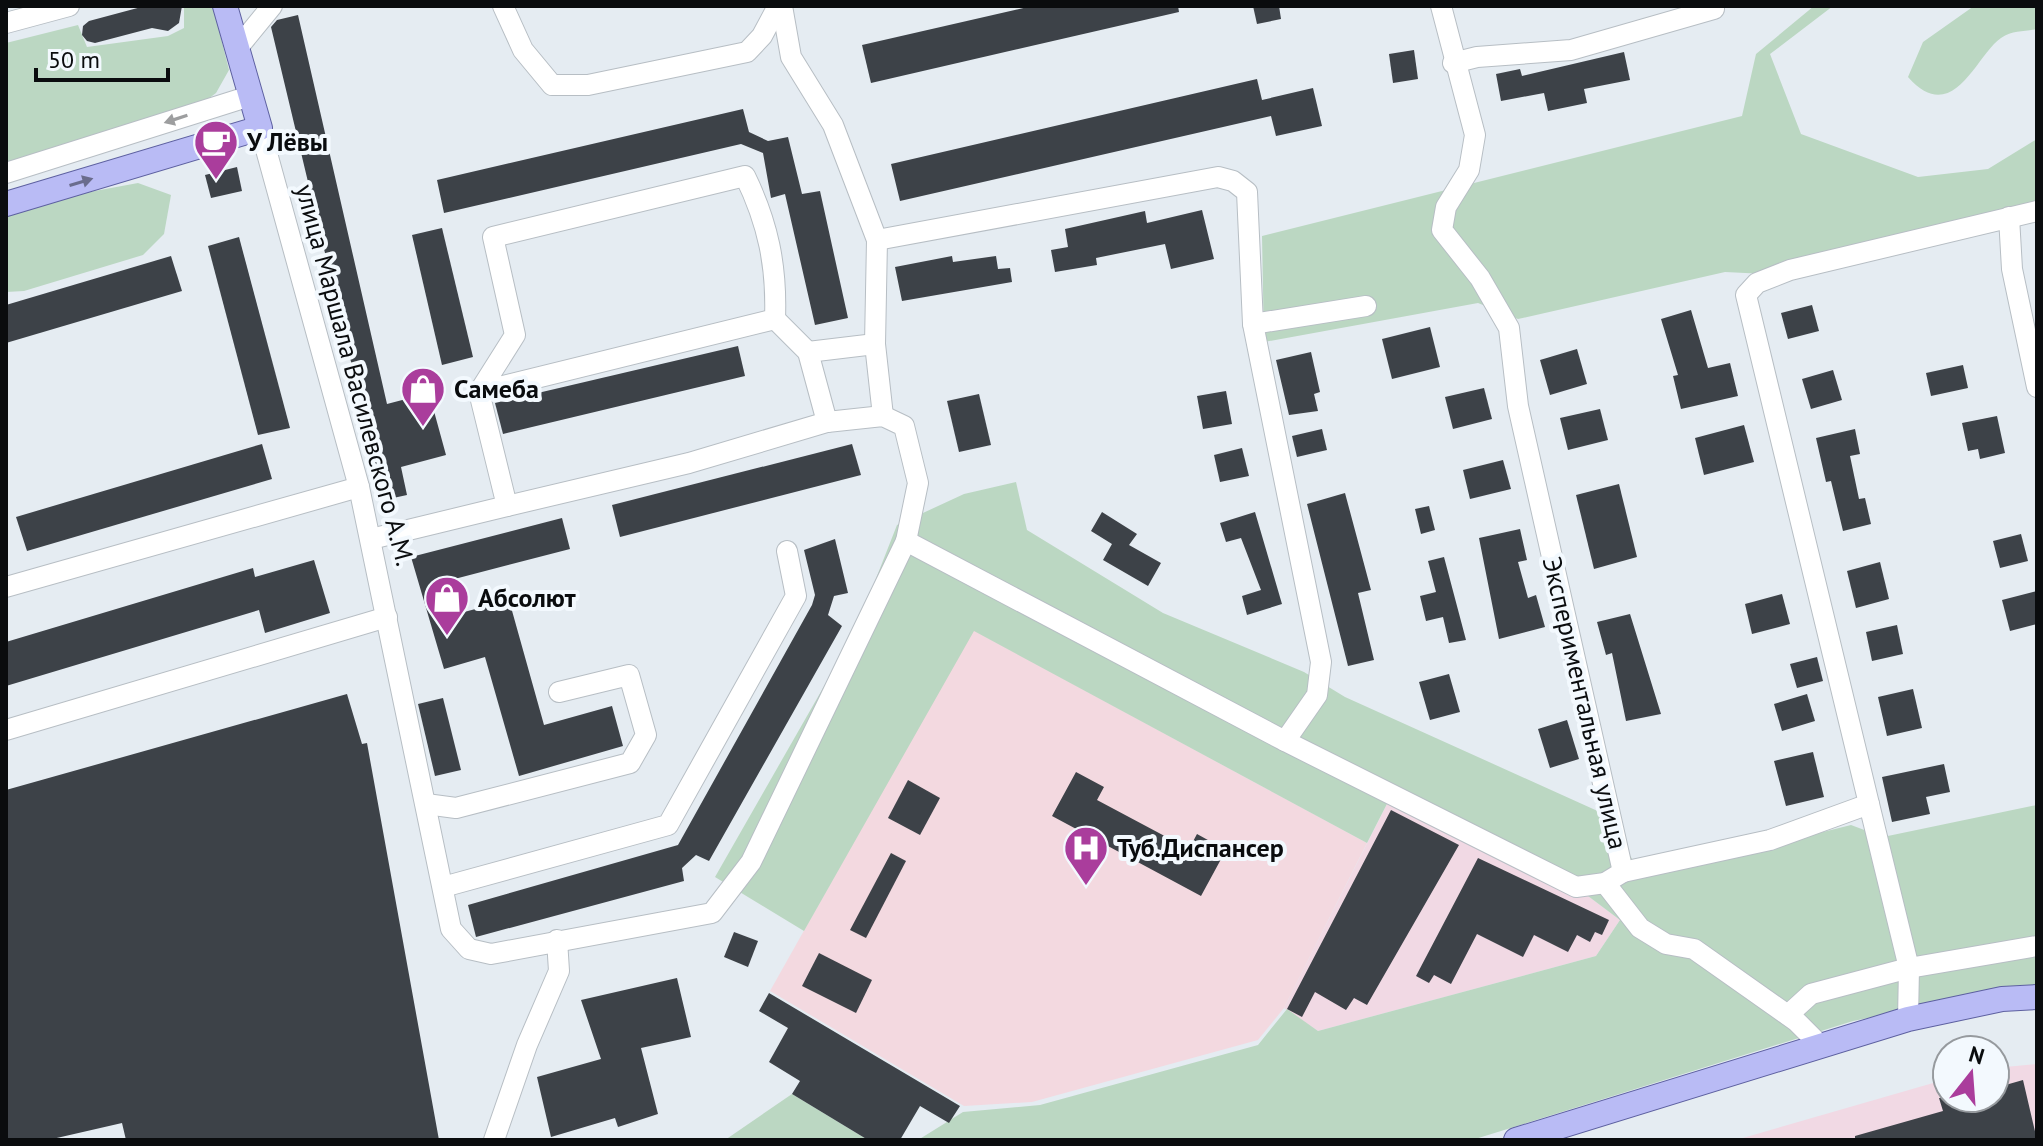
<svg xmlns="http://www.w3.org/2000/svg" width="2043" height="1146" font-family="'PT Sans',sans-serif">
	<rect width="100%" height="100%" fill="#e5ecf2"/>
	<g fill="#f1d9e4">
		<polygon points="1391,796 1576,887 1620,920 1596,956 1318,1031 1284,1008"/>
		<polygon points="2037,1064 2037,1140 1736,1140 1947,1079 1947,1098 1995,1098 1995,1068"/>
	</g>
	<polygon fill="#f3d9e0" points="973,630 1367,843 1284,1008 1258,1040 1032,1102 964,1106 770,991"/>
	<g fill="#bbd7c2">
		<polygon points="184,6 213,6 229,70 216,93 204,102 6,162 6,43 78,25 87,47 168,36 184,28"/>
		<polygon points="1814,6 1833,6 1770,54 1801,134 1918,177 1988,169 2037,139 2037,215 1766,274 1725,272 1518,319 1478,303 1264,342 1262,236 1742,116 1756,54"/>
		<path d="M1974,6H2037V29C2024,32 2013,30 2001,38C1976,55 1953,128 1908,77L1923,42Z"/>
		<polygon points="138,183 171,195 164,234 143,255 24,291 6,292 6,215 57,198"/>
		<polygon points="1016,482 1027,530 1163,613 1304,672 1345,697 1602,813 1644,877 1851,825 1883,837 2037,805 2037,984 1853,1021 1472,1140 918,1140 963,1112 1040,1105 1258,1045 1287,1009 1318,1031 1596,956 1620,920 1576,887 1391,796 1367,843 974,631 804,931 715,877 855,632 897,525 964,494"/>
		<polygon points="792,1094 868,1140 725,1140"/>
	</g>
	<g fill="#3d4248">
		<polygon points="145,6 182,6 179,23 168,31 152,28 95,43 87,41 82,35 83,26 89,21"/>
		<polygon points="1032,6 1178,6 1179,12 871,83 862,45"/>
		<polygon points="1253,6 1279,6 1281,19 1257,24"/>
		<polygon points="298,15 387,404 429,393 446,455 401,467 407,495 384,500 271,27 277,20"/>
		<polygon points="1414,50 1418,79 1393,83 1389,54"/>
		<polygon points="1624,52 1630,80 1584,89 1587,103 1548,111 1544,93 1501,101 1496,74 1520,69 1522,76"/>
		<polygon points="1257,79 1262,100 1313,88 1322,126 1276,136 1271,116 900,201 891,164"/>
		<polygon points="743,109 749,132 768,141 788,137 802,194 820,191 848,318 815,325 785,194 771,198 763,153 741,144 444,213 437,180"/>
		<polygon points="237,167 242,191 211,198 205,175"/>
		<polygon points="1202,210 1214,259 1171,269 1165,244 1096,258 1097,265 1055,272 1051,250 1068,247 1065,229 1145,211 1147,223"/>
		<polygon points="442,228 473,357 442,365 412,235"/>
		<polygon points="239,237 290,428 258,435 208,246"/>
		<polygon points="171,256 182,291 6,343 6,305"/>
		<polygon points="952,256 953,262 996,256 998,269 1010,268 1012,282 902,301 895,267"/>
		<polygon points="1812,305 1819,331 1788,339 1781,313"/>
		<polygon points="1691,310 1708,368 1730,363 1738,396 1681,409 1673,376 1678,375 1661,319"/>
		<polygon points="1430,327 1440,367 1392,379 1382,339"/>
		<polygon points="738,346 745,376 503,434 495,403"/>
		<polygon points="1577,349 1587,384 1550,395 1540,360"/>
		<polygon points="1311,352 1320,392 1314,394 1318,411 1289,415 1276,360"/>
		<polygon points="1963,365 1968,388 1931,396 1926,373"/>
		<polygon points="1833,370 1842,400 1811,409 1802,379"/>
		<polygon points="1484,388 1492,419 1453,429 1445,397"/>
		<polygon points="1226,391 1232,424 1203,429 1197,396"/>
		<polygon points="979,394 991,445 959,452 947,401"/>
		<polygon points="1600,409 1608,440 1568,450 1560,418"/>
		<polygon points="1997,416 2005,453 1980,459 1978,449 1968,451 1962,423"/>
		<polygon points="1744,425 1754,462 1704,475 1695,438"/>
		<polygon points="1322,429 1327,450 1297,457 1292,436"/>
		<polygon points="1855,429 1860,454 1850,456 1859,499 1865,498 1871,524 1843,531 1831,481 1826,482 1816,438"/>
		<polygon points="262,444 272,479 27,551 16,517"/>
		<polygon points="852,444 861,475 620,537 612,505"/>
		<polygon points="1242,448 1249,476 1220,482 1214,455"/>
		<polygon points="1503,460 1511,489 1470,499 1463,470"/>
		<polygon points="1619,484 1637,557 1594,569 1576,495"/>
		<polygon points="1345,493 1371,590 1358,593 1374,660 1348,666 1307,504"/>
		<polygon points="1429,506 1435,530 1421,534 1415,509"/>
		<polygon points="1102,512 1137,534 1129,545 1161,563 1148,586 1103,560 1112,544 1091,531"/>
		<polygon points="1255,512 1282,604 1247,615 1242,596 1261,590 1241,538 1226,542 1220,523"/>
		<polygon points="562,518 570,549 443,582 453,615 509,600 544,725 612,706 623,746 519,776 485,657 444,669 411,557"/>
		<polygon points="1520,529 1527,560 1518,562 1528,598 1536,595 1545,627 1499,639 1479,538"/>
		<polygon points="2021,534 2028,561 2000,568 1993,541"/>
		<polygon points="835,539 848,593 834,596 828,615 842,626 709,861 696,855 682,868 684,881 476,937 468,905 678,845 812,605 815,595 804,550"/>
		<polygon points="1444,557 1466,640 1449,643 1443,617 1426,621 1420,596 1436,592 1428,561"/>
		<polygon points="314,560 330,613 265,633 259,610 6,686 6,642 253,568 255,577"/>
		<polygon points="1880,562 1889,599 1856,608 1847,571"/>
		<polygon points="2037,591 2037,624 2010,631 2002,600"/>
		<polygon points="1782,594 1790,624 1752,634 1745,604"/>
		<polygon points="1630,614 1661,714 1626,721 1612,653 1606,655 1597,622"/>
		<polygon points="1897,625 1903,654 1872,661 1866,632"/>
		<polygon points="1817,657 1823,681 1797,688 1790,664"/>
		<polygon points="1449,674 1460,712 1430,720 1419,682"/>
		<polygon points="1913,689 1922,728 1887,736 1878,697"/>
		<polygon points="347,694 362,744 367,743 439,1140 126,1140 122,1123 48,1140 6,1140 6,790"/>
		<polygon points="1807,694 1815,721 1782,731 1774,704"/>
		<polygon points="443,698 461,770 435,776 418,704"/>
		<polygon points="1567,720 1579,759 1550,768 1538,729"/>
		<polygon points="1813,752 1824,797 1786,806 1774,761"/>
		<polygon points="1944,764 1950,792 1926,797 1930,814 1892,822 1882,777"/>
		<polygon points="1076,772 1104,787 1097,800 1189,849 1197,834 1226,850 1201,896 1052,816"/>
		<polygon points="908,780 940,798 920,835 888,818"/>
		<polygon points="1391,810 1459,845 1367,1005 1354,998 1346,1010 1315,992 1302,1017 1287,1009"/>
		<polygon points="891,853 906,861 866,938 850,930"/>
		<polygon points="1478,858 1609,920 1602,935 1595,932 1590,942 1577,935 1568,952 1534,935 1523,957 1477,934 1451,984 1434,975 1429,983 1416,976"/>
		<polygon points="734,932 758,941 748,967 724,957"/>
		<polygon points="819,953 872,980 856,1013 802,986"/>
		<polygon points="677,978 691,1037 641,1048 658,1114 618,1127 615,1118 551,1137 537,1077 601,1059 581,1000"/>
		<polygon points="769,993 960,1106 949,1123 920,1106 900,1140 868,1140 792,1094 800,1081 769,1062 788,1028 759,1011"/>
		<polygon points="2023,1080 2037,1140 1855,1140 1855,1136 1943,1111 1939,1098 1995,1098 1995,1088"/>
	</g>
	<g fill="none" stroke-linecap="round" stroke-linejoin="round">
		<g stroke="#b7bec4" stroke-width="22">
			<g id="minor">
				<polyline points="503,6 523,50 552,85 588,85 747,52 762,36 778,6"/>
				<polyline points="782,6 791,57 833,125 877,240 875,344 883,416"/>
				<polyline points="6,23 69,6"/>
				<polyline points="236,50 272,6"/>
				<polyline points="1453,63 1477,57 1571,50 1714,9"/>
				<polyline points="260,128 359,487 451,929 469,949 491,954 712,913 751,862 906,541 918,483 904,426 883,416 827,422 689,463 507,506"/>
				<polyline points="6,173 250,96"/>
				<polyline points="2009,217 2012,269 2037,387"/>
				<polyline points="877,240 1218,177 1233,181 1247,192 1253,324 1321,662 1317,695 1285,741"/>
				<polyline points="775,319 808,352 827,422"/>
				<polyline points="1253,324 1366,306"/>
				<polyline points="808,352 875,344"/>
				<path d="M371,539L507,506L479,392L775,319C777,266 768,223 745,176L493,237L515,335L479,392"/>
				<polyline points="906,541 1285,741 1576,887 1605,883 1623,872 1518,406 1509,328 1480,278 1442,230 1446,207 1469,170 1475,135 1441,6"/>
				<polyline points="6,587 359,487"/>
				<polyline points="6,730 387,617"/>
				<polyline points="426,804 456,808 630,763 646,735 629,675 559,692"/>
				<polyline points="1869,804 1909,968 1908,1019"/>
				<polyline points="1623,872 1770,840 1869,804 1746,295 1757,283 1790,270 2037,211"/>
				<polyline points="1605,883 1640,928 1666,944 1694,949 1796,1021 1821,1046"/>
				<polyline points="443,887 668,825 796,596 787,551"/>
				<polyline points="1788,1015 1811,994 1909,968 2037,946"/>
				<polyline points="494,1140 527,1045 559,971 557,940"/>
			</g>
		</g>
		<g stroke="#5d60a0" stroke-width="26">
			<g id="major">
				<polyline points="6,204 260,128 225,6"/>
				<polyline points="1516,1140 1908,1019 2002,999 2037,997"/>
			</g>
		</g>
		<use href="#minor" stroke="#fff" stroke-width="20"/>
		<use href="#major" stroke="#b9bbf5" stroke-width="24"/>
	</g>
	<defs><path id="oneway-solid" d="M-6-.8H1V-3.2L6.5 0L1 3.2V.8H-6Z" transform="scale(2)"/></defs>
	<use fill="#9d9e9f" href="#oneway-solid" transform="translate(176 119) rotate(162)"/>
	<use fill="#6a6c8d" href="#oneway-solid" transform="translate(81 182) rotate(-17)"/>
	<defs>
		<g id="cafe-pin" transform="scale(2.3)"><path d="M0 17L-7.5 6A9.5 9.5 0 1 1 7.5 6Z" fill="#aa3d9c" stroke="#f3f9fe"/><path d="M-5.5-4.5H6V0H3Q3 3.5 0 3.5H-2.5Q-5.5 3.5-5.5 0ZM3-3.2v2h1.7v-2ZM-6 4.5H4V6H-6Z" fill="#fff"/></g>
		<g id="shop-pin" transform="scale(2.3)"><path d="M0 17L-7.5 6A9.5 9.5 0 1 1 7.5 6Z" fill="#aa3d9c" stroke="#f3f9fe"/><path d="M-5-2.5h2.3a2.7 3.5 0 0 1 5.4 0H5L5.5 6h-11ZM-1.5-2.5h3a1.5 2.3 0 0 0-3 0Z" fill="#fff"/></g>
		<g id="hospital-pin" transform="scale(2.3)"><path d="M0 17L-7.5 6A9.5 9.5 0 1 1 7.5 6Z" fill="#aa3d9c" stroke="#f3f9fe"/><path d="M-5-5h3v3.5h4V-5h3V5h-3V1.5h-4V5h-3Z" fill="#fff"/></g>
	</defs>
	<g fill-rule="evenodd">
		<use href="#cafe-pin" x="216" y="142"/>
		<use href="#shop-pin" x="423" y="389"/>
		<use href="#shop-pin" x="447" y="598"/>
		<use href="#hospital-pin" x="1086" y="848"/>
	</g>
	<g text-anchor="middle" stroke-width="8" stroke-linejoin="round" paint-order="stroke">
		<g font-size="26" font-weight="bold" fill="#0a0c0e" stroke="#f3f9fe" text-anchor="start">
			<text x="247" y="151">У Лёвы</text>
			<text x="454" y="398">Самеба</text>
			<text x="478" y="607">Абсолют</text>
			<text x="1117" y="857">Туб.Диспансер</text>
		</g>
		<g font-size="26" fill="#0a0c0e" stroke="#f3f9fe">
			<text transform="translate(355 375) rotate(75)" y="9">улица Маршала Василевского А.М.</text>
			<text transform="translate(1585 703) rotate(77)" y="9">Экспериментальная улица</text>
		</g>
	</g>
	<rect width="2043" height="1146" fill="none" stroke="#0a0c0e" stroke-width="16"/>
	<g transform="translate(1971 1074) rotate(17)"><circle r="38" fill="#f3f9fe" stroke="#969a9e" stroke-width="2"/>
	<path d="M0-6L14 30L0 20L-14 30Z" fill="#aa3d9c"/>
	<text y="-12" font-size="22" font-weight="bold" text-anchor="middle" fill="#0a0c0e">N</text>
	</g>
	<path d="M36 68v12h132v-12" fill="none" stroke="#0a0c0e" stroke-width="4"/>
	<text x="48" y="68" font-size="24" fill="#0a0c0e" stroke="#f3f9fe" stroke-width="6" paint-order="stroke">50 m</text>
</svg>
